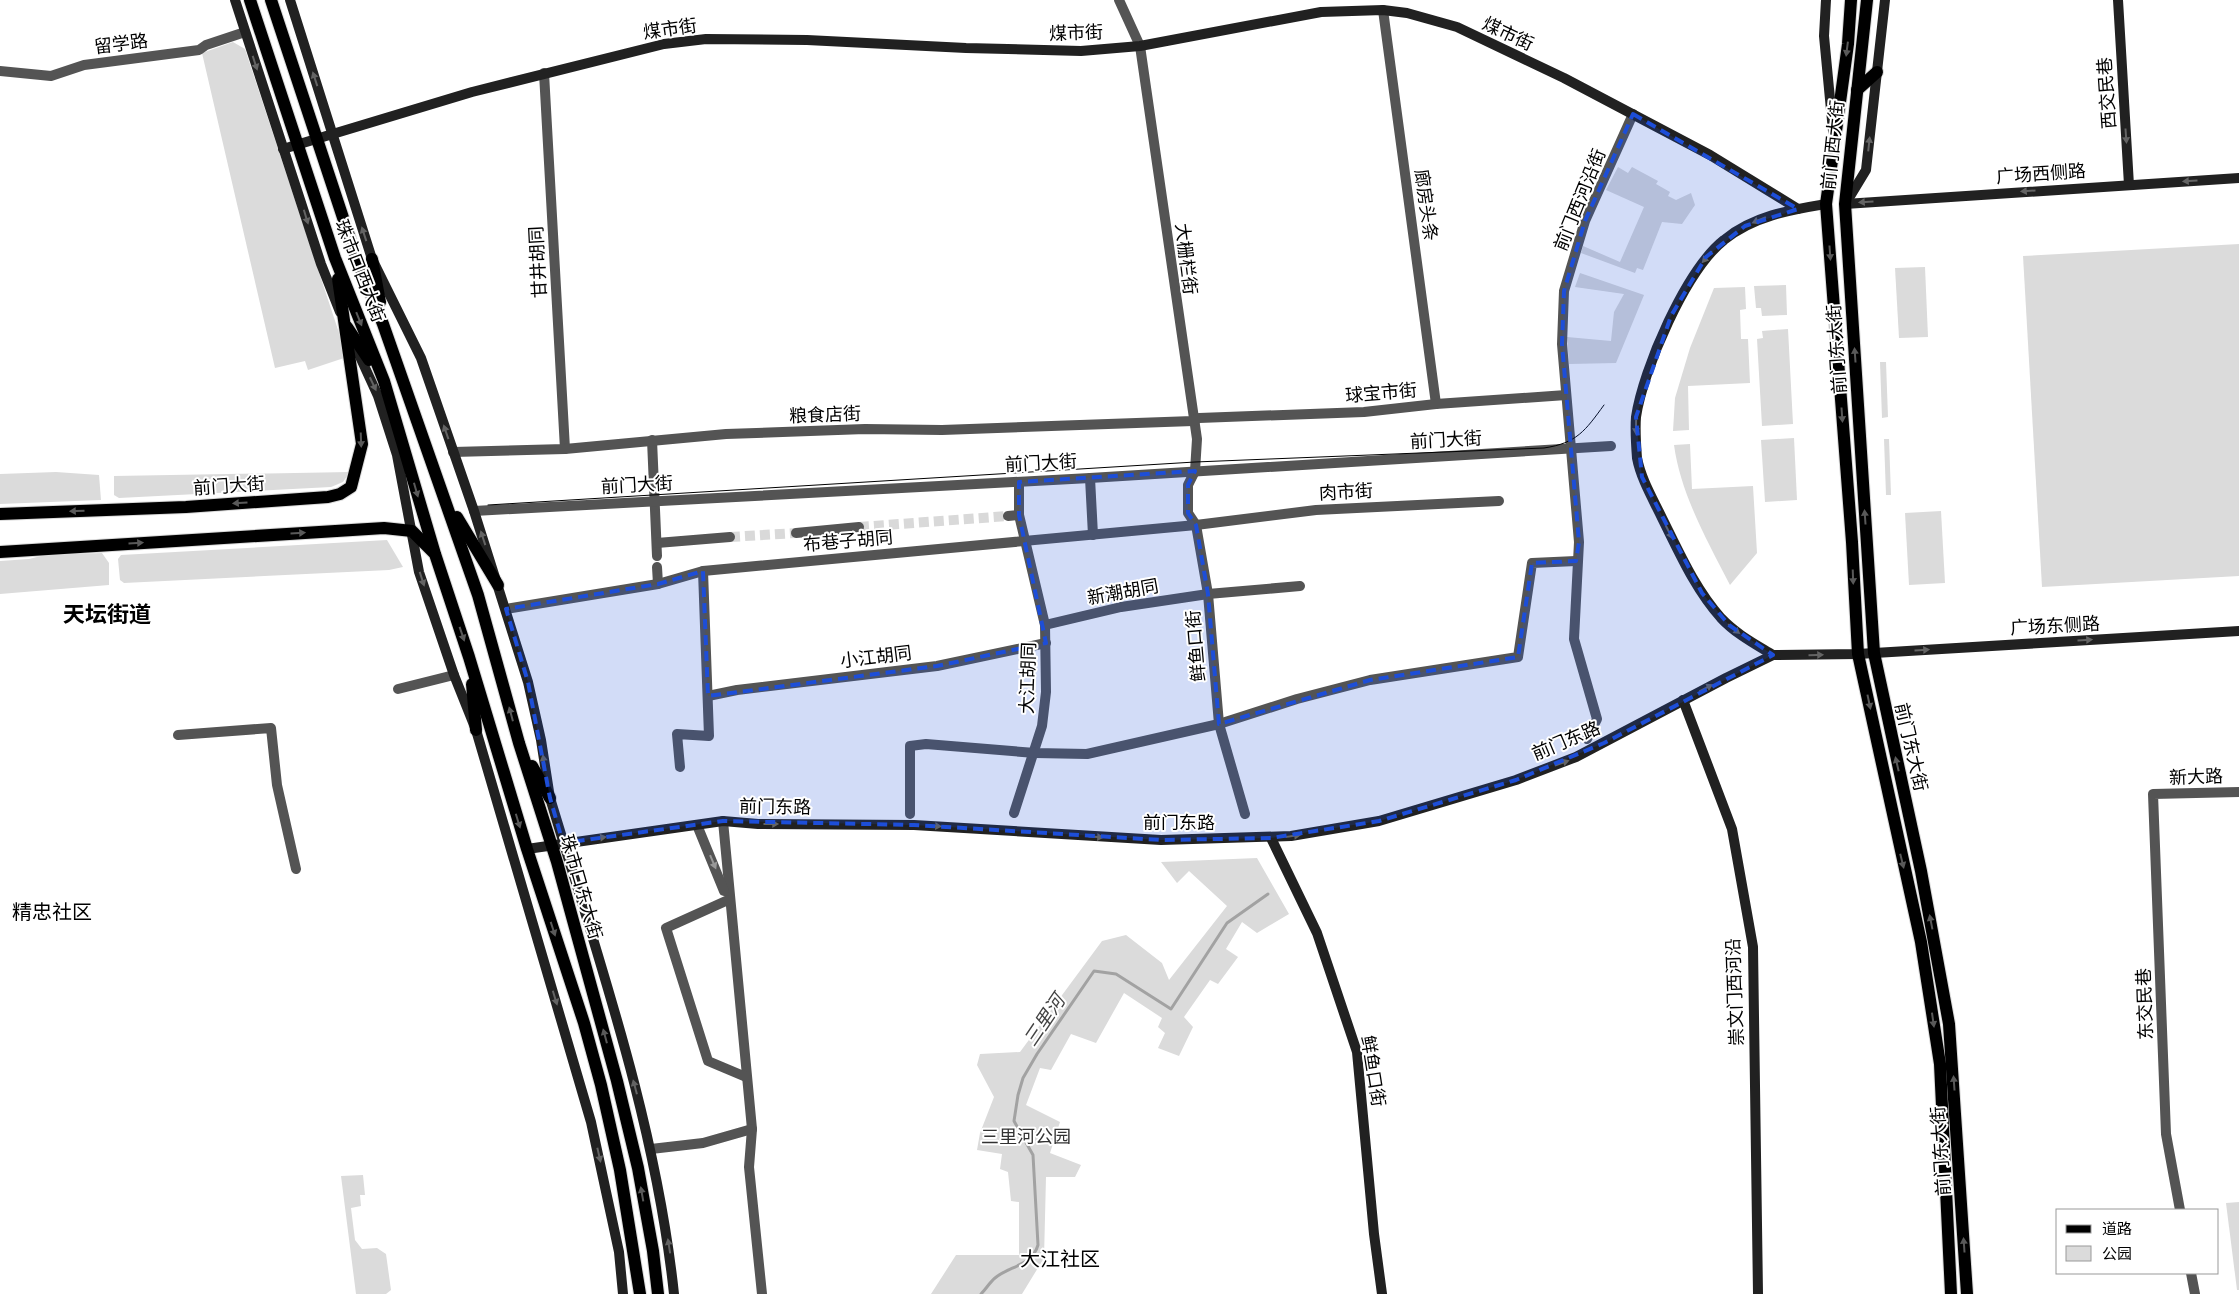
<svg xmlns="http://www.w3.org/2000/svg" width="2239" height="1294" font-family="Lato,'Noto Sans SC',sans-serif">
	<rect width="100%" height="100%" fill="#fff"/>
	<g fill="#dbdbdb">
		<polygon points="233,42 245,49 347,357 308,370 305,361 275,368 202,53"/>
		<polygon points="1618,167 1628,173 1632,167 1658,181 1656,184 1670,192 1668,196 1676,200 1691,193 1695,205 1682,224 1662,222 1643,270 1637,268 1635,273 1581,253 1583,246 1620,262 1644,207 1606,190"/>
		<polygon points="2239,244 2239,576 2042,587 2023,256"/>
		<polygon points="1925,267 1928,337 1899,338 1895,268"/>
		<polygon points="1580,273 1644,295 1616,363 1569,364 1567,337 1611,341 1614,312 1624,294 1575,287"/>
		<polygon points="1786,285 1787,315 1762,316 1761,308 1756,308 1754,286"/>
		<polygon points="1745,287 1746,309 1740,310 1741,339 1748,339 1750,383 1688,386 1689,430 1673,431 1675,398 1690,348 1714,288"/>
		<polygon points="1788,329 1793,424 1762,426 1757,339 1763,338 1762,331"/>
		<polygon points="1880,362 1886,362 1888,417 1882,418"/>
		<polygon points="1794,438 1797,500 1765,502 1761,440"/>
		<polygon points="1884,439 1889,439 1891,495 1886,495"/>
		<path d="M1690,444L1692,489L1753,486L1757,553L1730,585C1707,540 1681,495 1674,445Z"/>
		<polygon points="56,472 99,475 101,500 0,504 0,474"/>
		<polygon points="350,472 343,482 331,487 119,498 114,495 114,476"/>
		<polygon points="1941,511 1945,583 1909,585 1905,513"/>
		<polygon points="387,540 403,567 389,570 124,583 120,580 118,559 121,555"/>
		<polygon points="102,553 109,563 109,585 0,594 0,561 29,559 45,555"/>
		<polygon points="1257,858 1289,914 1257,933 1242,922 1226,949 1238,957 1218,984 1210,980 1184,1017 1193,1027 1179,1056 1158,1048 1165,1033 1158,1027 1162,1018 1124,993 1096,1043 1071,1034 1051,1070 1040,1068 1026,1105 1060,1122 1050,1153 1081,1165 1075,1177 1046,1177 1044,1258 1022,1294 931,1294 956,1255 1019,1255 1019,1202 1011,1201 1008,1172 1000,1169 1002,1154 977,1150 980,1133 994,1097 977,1065 980,1054 1020,1052 1102,941 1126,935 1162,963 1169,980 1227,906 1189,871 1177,883 1161,862"/>
		<polygon points="363,1175 365,1195 360,1195 361,1206 351,1208 355,1240 362,1249 377,1248 386,1254 391,1290 386,1294 356,1294 341,1176"/>
		<polygon points="2239,1202 2239,1290 2237,1290 2226,1203"/>
	</g>
	<g fill="none" stroke-linecap="round" stroke-linejoin="round">
		<path stroke="#a2a2a2" stroke-width="3" d="M981,1294C986,1289 990,1282 995,1278C1009,1266 1032,1266 1038,1245L1033,1155L1014,1121L1018,1095L1023,1078L1037,1054L1094,971L1116,974L1171,1009L1227,923L1268,894"/>
		<g stroke="#d9d9d9" stroke-width="10" stroke-dasharray="10 5" stroke-linecap="butt">
			<polyline points="859,527 1008,516"/>
			<polyline points="730,537 796,533"/>
		</g>
		<g stroke="#dbdbdb" stroke-width="14">
			<g id="primary">
				<polyline points="250,0 335,258 384,381 435,554 469,657 527,849 584,1023 601,1085 620,1170 640,1294"/>
				<polyline points="271,0 357,260 383,324 478,595 519,743 557,862 617,1081 638,1168 653,1251 658,1294"/>
				<polyline points="1851,0 1848,44 1826,204 1852,542 1858,654 1921,942 1940,1064 1951,1294"/>
				<polyline points="1867,0 1845,204 1874,653 1921,871 1949,1024 1967,1294"/>
				<polyline points="1857,90 1877,72"/>
				<polyline points="372,259 380,302"/>
				<polyline points="347,327 369,360"/>
				<polyline points="0,514 186,507 328,497 340,494 351,487 362,444 338,279"/>
				<polyline points="457,517 498,585"/>
				<polyline points="0,552 384,528 412,531 433,552"/>
				<polyline points="472,684 476,730"/>
				<polyline points="532,766 550,798"/>
			</g>
		</g>
		<g stroke="#545454" stroke-width="10">
			<polyline points="1119,0 1140,46 1197,439 1195,471 1188,485 1188,513 1196,525 1208,594 1219,724 1245,814"/>
			<polyline points="1383,10 1436,404"/>
			<polyline points="0,71 51,76 84,65 199,50 206,45 245,32"/>
			<polyline points="544,73 565,449"/>
			<polyline points="652,440 657,556"/>
			<polyline points="453,452 565,449 726,434 865,429 942,430 1193,421 1199,418 1364,412 1436,404 1566,395"/>
			<polyline points="1090,478 1093,535"/>
			<polyline points="474,511 1090,478 1611,446"/>
			<polyline points="1008,516 1019,515"/>
			<polyline points="796,533 859,527"/>
			<polyline points="657,543 730,537"/>
			<polyline points="657,567 658,584"/>
			<polyline points="506,609 658,584 703,571 1196,525 1316,510 1499,501"/>
			<polyline points="1045,625 1121,607 1208,594 1300,586"/>
			<polyline points="398,689 454,675"/>
			<polyline points="708,696 737,690 937,666 1046,643"/>
			<polyline points="178,735 271,728 277,785 296,869"/>
			<polyline points="1587,739 1597,719 1574,639 1579,542 1562,344 1564,291 1585,221 1633,114"/>
			<polyline points="680,767 677,734 709,736 703,571"/>
			<polyline points="1014,813 1042,726 1046,692 1045,625 1019,515 1019,482"/>
			<polyline points="910,814 910,746 926,744 1035,753 1087,754 1219,724 1297,699 1370,680 1518,657 1532,563 1576,561"/>
			<polyline points="723,821 752,1129 749,1167 762,1294"/>
			<polyline points="697,825 724,891"/>
			<polyline points="728,900 666,928 708,1061 746,1077"/>
			<polyline points="651,1149 703,1143 752,1129"/>
			<polyline points="2180,1210 2166,1134 2153,794 2239,792"/>
			<polyline points="2191,1273 2195,1294"/>
		</g>
		<g stroke="#212121" stroke-width="10">
			<polyline points="235,0 321,264 340,312"/>
			<path d="M290,0L372,259L421,358L474,511L528,682L541,740L550,798C599,961 656,1124 674,1294"/>
			<polyline points="1826,0 1824,36 1833,131"/>
			<polyline points="2118,0 2129,185"/>
			<polyline points="283,149 472,92 664,44 706,39 807,40 966,48 1081,51 1140,46 1321,12 1383,10 1407,13 1457,27 1564,78 1710,155 1798,209"/>
			<polyline points="1846,203 1866,170 1885,0"/>
			<polyline points="1845,204 2239,178"/>
			<polyline points="356,348 378,396 397,455 419,572 454,675 476,730 591,1122 619,1252 623,1294"/>
			<path d="M1773,655C1755,644 1736,634 1721,618C1695,589 1679,552 1662,518C1653,499 1641,479 1637,458C1636,445 1635,430 1636,417C1643,369 1686,270 1724,240C1753,216 1790,210 1826,204"/>
			<polyline points="1683,700 1732,829 1753,947 1758,1294"/>
			<polyline points="1271,838 1317,933 1357,1052 1374,1234 1382,1294"/>
			<polyline points="527,849 723,821 758,824 914,825 1161,840 1291,836 1379,821 1516,780 1576,757 1726,678 1773,655 1858,654 2239,631"/>
		</g>
		<use href="#primary" stroke="#000" stroke-width="12"/>
		<path stroke="#000" stroke-width="1" d="M488,505L1195,462L1544,448C1577,443 1585,431 1604,405"/>
	</g>
	<defs><path id="oneway-solid" d="M-6-.8H1V-3.2L6.5 0L1 3.2V.8H-6Z" transform="scale(1.25)"/></defs>
	<g fill="#595959">
		<use href="#oneway-solid" transform="translate(1847 49) rotate(97)"/>
		<use href="#oneway-solid" transform="translate(1830 253) rotate(86)"/>
		<use href="#oneway-solid" transform="translate(359 319) rotate(68)"/>
		<use href="#oneway-solid" transform="translate(1855 355) rotate(-94)"/>
		<use href="#oneway-solid" transform="translate(1842 415) rotate(86)"/>
		<use href="#oneway-solid" transform="translate(361 440) rotate(88)"/>
		<use href="#oneway-solid" transform="translate(416 490) rotate(74)"/>
		<use href="#oneway-solid" transform="translate(240 503) rotate(176)"/>
		<use href="#oneway-solid" transform="translate(77 511) rotate(178)"/>
		<use href="#oneway-solid" transform="translate(1865 517) rotate(-94)"/>
		<use href="#oneway-solid" transform="translate(298 533) rotate(-3)"/>
		<use href="#oneway-solid" transform="translate(136 543) rotate(-3)"/>
		<use href="#oneway-solid" transform="translate(1853 577) rotate(88)"/>
		<use href="#oneway-solid" transform="translate(462 634) rotate(71)"/>
		<use href="#oneway-solid" transform="translate(1869 702) rotate(78)"/>
		<use href="#oneway-solid" transform="translate(511 714) rotate(-105)"/>
		<use href="#oneway-solid" transform="translate(1897 764) rotate(-103)"/>
		<use href="#oneway-solid" transform="translate(518 821) rotate(73)"/>
		<use href="#oneway-solid" transform="translate(1902 861) rotate(76)"/>
		<use href="#oneway-solid" transform="translate(1931 922) rotate(-101)"/>
		<use href="#oneway-solid" transform="translate(553 929) rotate(72)"/>
		<use href="#oneway-solid" transform="translate(1933 1020) rotate(82)"/>
		<use href="#oneway-solid" transform="translate(605 1036) rotate(-105)"/>
		<use href="#oneway-solid" transform="translate(1954 1083) rotate(-94)"/>
		<use href="#oneway-solid" transform="translate(642 1194) rotate(-100)"/>
		<use href="#oneway-solid" transform="translate(1964 1245) rotate(-94)"/>
	</g>
	<g fill="#646464">
		<use href="#oneway-solid" transform="translate(255 63) rotate(72)"/>
		<use href="#oneway-solid" transform="translate(315 79) rotate(-108)"/>
		<use href="#oneway-solid" transform="translate(2126 136) rotate(86)"/>
		<use href="#oneway-solid" transform="translate(1869 144) rotate(-84)"/>
		<use href="#oneway-solid" transform="translate(2190 181) rotate(177)"/>
		<use href="#oneway-solid" transform="translate(2028 191) rotate(176)"/>
		<use href="#oneway-solid" transform="translate(1866 202) rotate(176)"/>
		<use href="#oneway-solid" transform="translate(306 217) rotate(73)"/>
		<use href="#oneway-solid" transform="translate(1759 220) rotate(157)"/>
		<use href="#oneway-solid" transform="translate(364 234) rotate(-108)"/>
		<use href="#oneway-solid" transform="translate(1707 257) rotate(131)"/>
		<use href="#oneway-solid" transform="translate(373 384) rotate(65)"/>
		<use href="#oneway-solid" transform="translate(1636 427) rotate(91)"/>
		<use href="#oneway-solid" transform="translate(446 432) rotate(-109)"/>
		<use href="#oneway-solid" transform="translate(1669 532) rotate(63)"/>
		<use href="#oneway-solid" transform="translate(483 538) rotate(-108)"/>
		<use href="#oneway-solid" transform="translate(422 579) rotate(72)"/>
		<use href="#oneway-solid" transform="translate(1734 629) rotate(39)"/>
		<use href="#oneway-solid" transform="translate(2085 640) rotate(-3)"/>
		<use href="#oneway-solid" transform="translate(1922 650) rotate(-3)"/>
		<use href="#oneway-solid" transform="translate(1816 655) rotate(-1)"/>
		<use href="#oneway-solid" transform="translate(1706 688) rotate(-27)"/>
		<use href="#oneway-solid" transform="translate(544 762) rotate(-99)"/>
		<use href="#oneway-solid" transform="translate(1562 763) rotate(-20)"/>
		<use href="#oneway-solid" transform="translate(771 824)"/>
		<use href="#oneway-solid" transform="translate(934 826) rotate(3)"/>
		<use href="#oneway-solid" transform="translate(1293 836) rotate(-7)"/>
		<use href="#oneway-solid" transform="translate(1096 837) rotate(3)"/>
		<use href="#oneway-solid" transform="translate(599 838) rotate(-8)"/>
		<use href="#oneway-solid" transform="translate(555 998) rotate(73)"/>
		<use href="#oneway-solid" transform="translate(635 1087) rotate(-105)"/>
		<use href="#oneway-solid" transform="translate(599 1155) rotate(77)"/>
		<use href="#oneway-solid" transform="translate(669 1246) rotate(-99)"/>
	</g>
	<use fill="#989898" href="#oneway-solid" transform="translate(713 862) rotate(67)"/>
	<path fill="#1d4ed8" fill-opacity="0.2" stroke="#1d4ed8" stroke-width="4" stroke-dasharray="10 6" stroke-linejoin="round" d="M1633,114L1798,209L1745,226L1706,257L1671,316L1636,417L1642,477L1702,593L1729,625L1773,655L1604,743L1516,780L1379,821L1271,838L1161,840L914,825L723,821L563,843L550,798L528,682L506,609L658,584L703,571L708,696L937,666L1046,643L1019,515V482L1195,471L1188,485V513L1196,525L1208,594L1219,724L1370,680L1518,657L1532,563L1576,561L1579,542L1562,344L1564,291L1585,221Z"/>
	<g text-anchor="middle" stroke-width="4" stroke-linejoin="round" paint-order="stroke">
		<g font-size="18" fill="#000" stroke="#fff">
			<text transform="translate(670 29) rotate(-8)" y="6">煤市街</text>
			<text transform="translate(1076 33) rotate(-2)" y="6">煤市街</text>
			<text transform="translate(1508 34) rotate(25)" y="6">煤市街</text>
			<text transform="translate(121 44) rotate(-7)" y="6">留学路</text>
			<text transform="translate(2107 93) rotate(-94)" y="6">西交民巷</text>
			<text transform="translate(1833 145) rotate(-84)" y="6">前门西大街</text>
			<text transform="translate(2041 174) rotate(-4)" y="6">广场西侧路</text>
			<text transform="translate(1580 200) rotate(-68)" y="6">前门西河沿街</text>
			<text transform="translate(1426 205) rotate(82)" y="6">廊房头条</text>
			<text transform="translate(1186 259) rotate(83)" y="6">大栅栏街</text>
			<text transform="translate(538 262) rotate(-93)" y="6">甘井胡同</text>
			<text transform="translate(360 271) rotate(69)" y="6">珠市口西大街</text>
			<text transform="translate(1837 349) rotate(-94)" y="6">前门东大街</text>
			<text transform="translate(1381 393) rotate(-5)" y="6">球宝市街</text>
			<text transform="translate(825 415) rotate(-2)" y="6">粮食店街</text>
			<text transform="translate(1446 440) rotate(-3)" y="6">前门大街</text>
			<text transform="translate(1041 463) rotate(-3)" y="6">前门大街</text>
			<text transform="translate(637 485) rotate(-3)" y="6">前门大街</text>
			<text transform="translate(229 486) rotate(-4)" y="6">前门大街</text>
			<text transform="translate(1346 492) rotate(-3)" y="6">肉市街</text>
			<text transform="translate(848 541) rotate(-5)" y="6">布巷子胡同</text>
			<text transform="translate(1123 592) rotate(-10)" y="6">新潮胡同</text>
			<text transform="translate(2055 626) rotate(-3)" y="6">广场东侧路</text>
			<text transform="translate(1196 646) rotate(-95)" y="6">鲜鱼口街</text>
			<text transform="translate(876 657) rotate(-7)" y="6">小江胡同</text>
			<text transform="translate(1028 678) rotate(-88)" y="6">大江胡同</text>
			<text transform="translate(1566 741) rotate(-23)" y="6">前门东路</text>
			<text transform="translate(1911 747) rotate(77)" y="6">前门东大街</text>
			<text transform="translate(2196 777) rotate(-2)" y="6">新大路</text>
			<text transform="translate(775 807) rotate(1)" y="6">前门东路</text>
			<text x="1179" y="829">前门东路</text>
			<text transform="translate(581 887) rotate(74)" y="6">珠市口东大街</text>
			<text transform="translate(1735 992) rotate(-92)" y="6">崇文门西河沿</text>
			<text transform="translate(2145 1004) rotate(-92)" y="6">东交民巷</text>
			<text transform="translate(1373 1071) rotate(81)" y="6">鲜鱼口街</text>
			<text transform="translate(1941 1151) rotate(-94)" y="6">前门东大街</text>
		</g>
		<g font-size="18" fill="#323232" stroke="#fff">
			<text x="1026" y="1143">三里河公园</text>
		</g>
		<g font-size="19" font-style="italic" fill="#434343" stroke="#fff">
			<text transform="translate(1044 1020) rotate(-56)" y="7">三里河</text>
		</g>
		<g font-size="20" fill="#000" stroke="#fff">
			<text x="52" y="919">精忠社区</text>
			<text x="1060" y="1266">大江社区</text>
		</g>
		<g font-size="22" font-weight="bold" fill="#000" stroke="#fff">
			<text x="107" y="622">天坛街道</text>
		</g>
	</g>
	<rect x="2056" y="1209" width="162" height="65" fill="#ffffff" stroke="#999999"/>
	<rect x="2066" y="1225" width="25" height="8" fill="#000000" stroke="#999999"/>
	<text x="2102" y="1234" font-size="15" fill="#000000">道路</text>
	<rect x="2066" y="1246" width="25" height="15" fill="#dbdbdb" stroke="#999999"/>
	<text x="2102" y="1259" font-size="15" fill="#000000">公园</text>
</svg>
